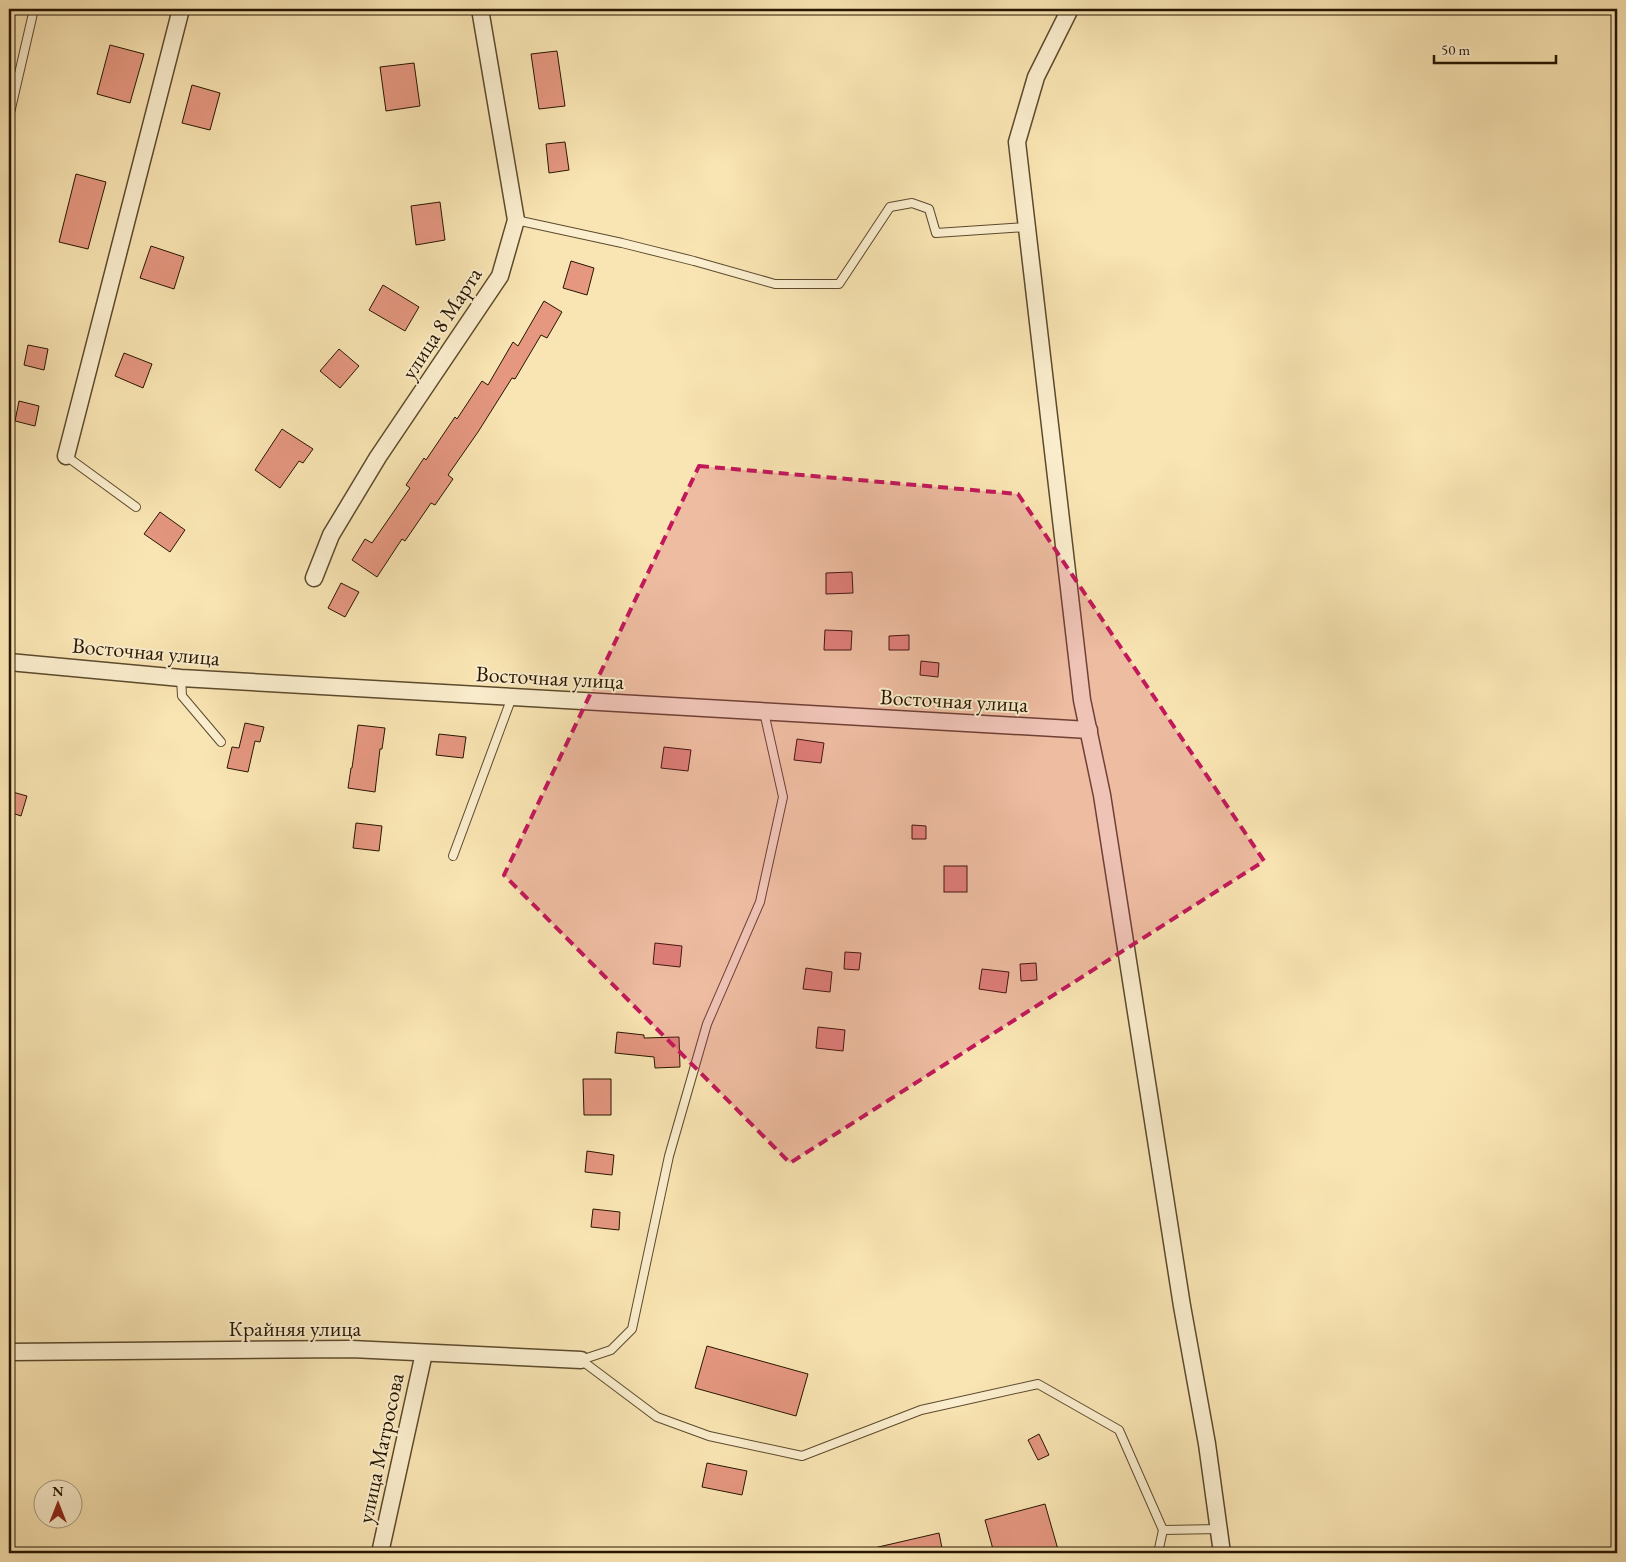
<svg xmlns="http://www.w3.org/2000/svg" width="1626" height="1562" font-family="'EB Garamond',serif">
	<rect width="100%" height="100%" fill="#f9e5b3"/>
	<filter id="stains"><feTurbulence type="fractalNoise" baseFrequency=".004" numOctaves="4"/><feColorMatrix values="0 0 0 0 .2 0 0 0 0 .09 0 0 0 0 .02 0 0 0 .5 -.17"/></filter>
	<radialGradient id="worn" r=".72"><stop offset=".6" stop-color="#630" stop-opacity="0"/><stop offset="1" stop-color="#630" stop-opacity=".3"/></radialGradient>
	<g fill="#e59780" stroke="#271600">
		<polygon points="110,45 144,54 130,103 97,94"/>
		<polygon points="557,51 565,106 539,109 531,54"/>
		<polygon points="414,63 420,106 386,111 380,67"/>
		<polygon points="192,85 220,93 210,130 182,123"/>
		<polygon points="565,142 569,170 549,173 546,144"/>
		<polygon points="76,174 106,182 88,249 59,242"/>
		<polygon points="440,202 445,240 416,245 411,206"/>
		<polygon points="151,246 184,257 174,289 140,278"/>
		<polygon points="571,261 594,268 587,295 563,288"/>
		<polygon points="383,285 419,307 405,331 369,310"/>
		<polygon points="544,301 562,312 547,338 541,335 515,379 512,378 478,432 448,475 453,479 435,505 431,503 405,541 402,539 377,577 352,560 365,539 372,543 410,488 406,485 424,458 426,460 455,417 457,419 482,381 488,385 513,342 518,346"/>
		<polygon points="28,345 48,349 44,370 24,365"/>
		<polygon points="339,349 359,366 340,388 320,371"/>
		<polygon points="124,353 152,364 143,388 115,376"/>
		<polygon points="19,401 39,406 35,426 15,421"/>
		<polygon points="282,429 313,449 303,463 299,461 280,488 255,470"/>
		<polygon points="160,512 185,530 170,552 144,534"/>
		<polygon points="852,572 853,593 826,594 826,573"/>
		<polygon points="341,583 359,592 345,617 328,608"/>
		<polygon points="825,630 852,631 851,650 824,650"/>
		<polygon points="909,635 909,650 889,650 889,636"/>
		<polygon points="921,661 939,663 938,677 920,675"/>
		<polygon points="245,723 264,727 260,742 255,741 248,772 227,768 232,747 239,748"/>
		<polygon points="358,725 385,728 382,749 380,749 375,792 348,788 351,768 352,768"/>
		<polygon points="439,734 466,737 463,758 436,755"/>
		<polygon points="797,739 824,743 821,763 794,760"/>
		<polygon points="664,747 691,750 688,771 661,768"/>
		<polygon points="9,791 27,796 21,816 9,812"/>
		<polygon points="356,823 382,826 379,851 353,848"/>
		<polygon points="912,825 926,826 926,839 912,839"/>
		<rect x="944" y="866" width="23" height="26"/>
		<polygon points="655,943 682,946 680,967 653,964"/>
		<polygon points="845,952 861,953 859,970 844,969"/>
		<polygon points="1036,963 1037,980 1021,981 1020,964"/>
		<polygon points="806,968 832,972 830,992 803,989"/>
		<polygon points="982,969 1009,972 1006,993 979,989"/>
		<polygon points="818,1027 845,1030 843,1051 816,1048"/>
		<polygon points="617,1032 644,1035 644,1038 679,1037 680,1067 655,1068 654,1057 615,1053"/>
		<polygon points="583,1079 611,1079 611,1115 584,1115"/>
		<polygon points="587,1151 614,1155 612,1175 585,1172"/>
		<polygon points="593,1209 620,1212 619,1230 591,1227"/>
		<polygon points="707,1346 808,1374 796,1416 695,1388"/>
		<polygon points="1039,1434 1049,1455 1038,1460 1028,1440"/>
		<polygon points="707,1463 747,1471 742,1495 702,1487"/>
		<polygon points="1045,1504 1059,1553 994,1553 985,1520"/>
		<polygon points="939,1533 943,1553 875,1553 874,1548"/>
	</g>
	<g fill="none" stroke-linecap="round" stroke-linejoin="round">
		<g stroke="#5c4a2d" stroke-width="10">
			<g id="service">
				<polyline points="9,117 34,9"/>
				<polyline points="516,220 622,243 694,261 775,284 839,284 890,207 912,203 929,209 936,233 1027,227"/>
				<polyline points="66,456 136,507"/>
				<polyline points="181,678 182,696 221,742"/>
				<polyline points="453,856 512,697"/>
				<polyline points="581,1360 657,1417 709,1436 802,1456 921,1410 1038,1384 1119,1430 1163,1530 1219,1529"/>
				<polyline points="581,1360 611,1350 632,1329 669,1156 707,1024 760,902 783,797 764,712"/>
				<polyline points="1158,1553 1163,1530"/>
			</g>
		</g>
		<g stroke="#5c4a2d" stroke-width="19">
			<g id="minor">
				<polyline points="1070,9 1036,77 1017,142 1082,700 1102,795 1182,1306 1207,1444 1222,1553"/>
				<polyline points="66,456 181,9"/>
				<polyline points="314,578 331,535 378,457 500,276 516,220 480,9"/>
				<polyline points="9,662 181,678 1089,730"/>
				<polyline points="9,1352 351,1349 581,1360"/>
				<polyline points="380,1553 424,1353"/>
			</g>
		</g>
		<use href="#service" stroke="#fbeece" stroke-width="8"/>
		<use href="#minor" stroke="#fbeece" stroke-width="16"/>
	</g>
	<path fill="#c2185b" fill-opacity="0.2" stroke="#c2185b" stroke-width="4" stroke-dasharray="10 6" stroke-linejoin="round" d="M699,466L1018,494L1264,861L790,1163L504,875Z"/>
	<g text-anchor="middle" stroke-width="4" stroke-linejoin="round" paint-order="stroke">
		<g font-size="22" fill="#271600" stroke="#fbeece">
			<text transform="translate(441 323) rotate(-57)" y="8">улица 8 Марта</text>
			<text transform="translate(146 651) rotate(5)" y="8">Восточная улица</text>
			<text transform="translate(550 677) rotate(3)" y="8">Восточная улица</text>
			<text transform="translate(954 700) rotate(3)" y="8">Восточная улица</text>
			<text x="295" y="1336">Крайняя улица</text>
			<text transform="translate(380 1448) rotate(-78)" y="8">улица Матросова</text>
		</g>
	</g>
	<rect width="1626" height="1562" fill="none" stroke="#f9e5b3" stroke-width="30"/>
	<rect x="10" y="10" width="1606" height="1542" fill="none" stroke="#271600" stroke-width="2.5"/>
	<rect x="15" y="15" width="1596" height="1532" fill="none" stroke="#271600"/>
	<g transform="translate(58 1504)"><circle r="24" fill="#fbeece" stroke="#a6987c"/>
	<path d="M0-4L9 19L0 12L-9 19Z" fill="#8f2418"/>
	<text y="-8" font-size="14" font-weight="bold" text-anchor="middle" fill="#271600">N</text>
	</g>
	<path d="M1434 55v8h122v-8" fill="none" stroke="#271600" stroke-width="2.5"/>
	<text x="1441" y="55" font-size="15" fill="#271600" stroke="#fbeece" stroke-width="4" paint-order="stroke">50 m</text>
	<rect width="100%" height="100%" filter="url(#stains)"/>
	<rect width="100%" height="100%" fill="url(#worn)"/>
</svg>
